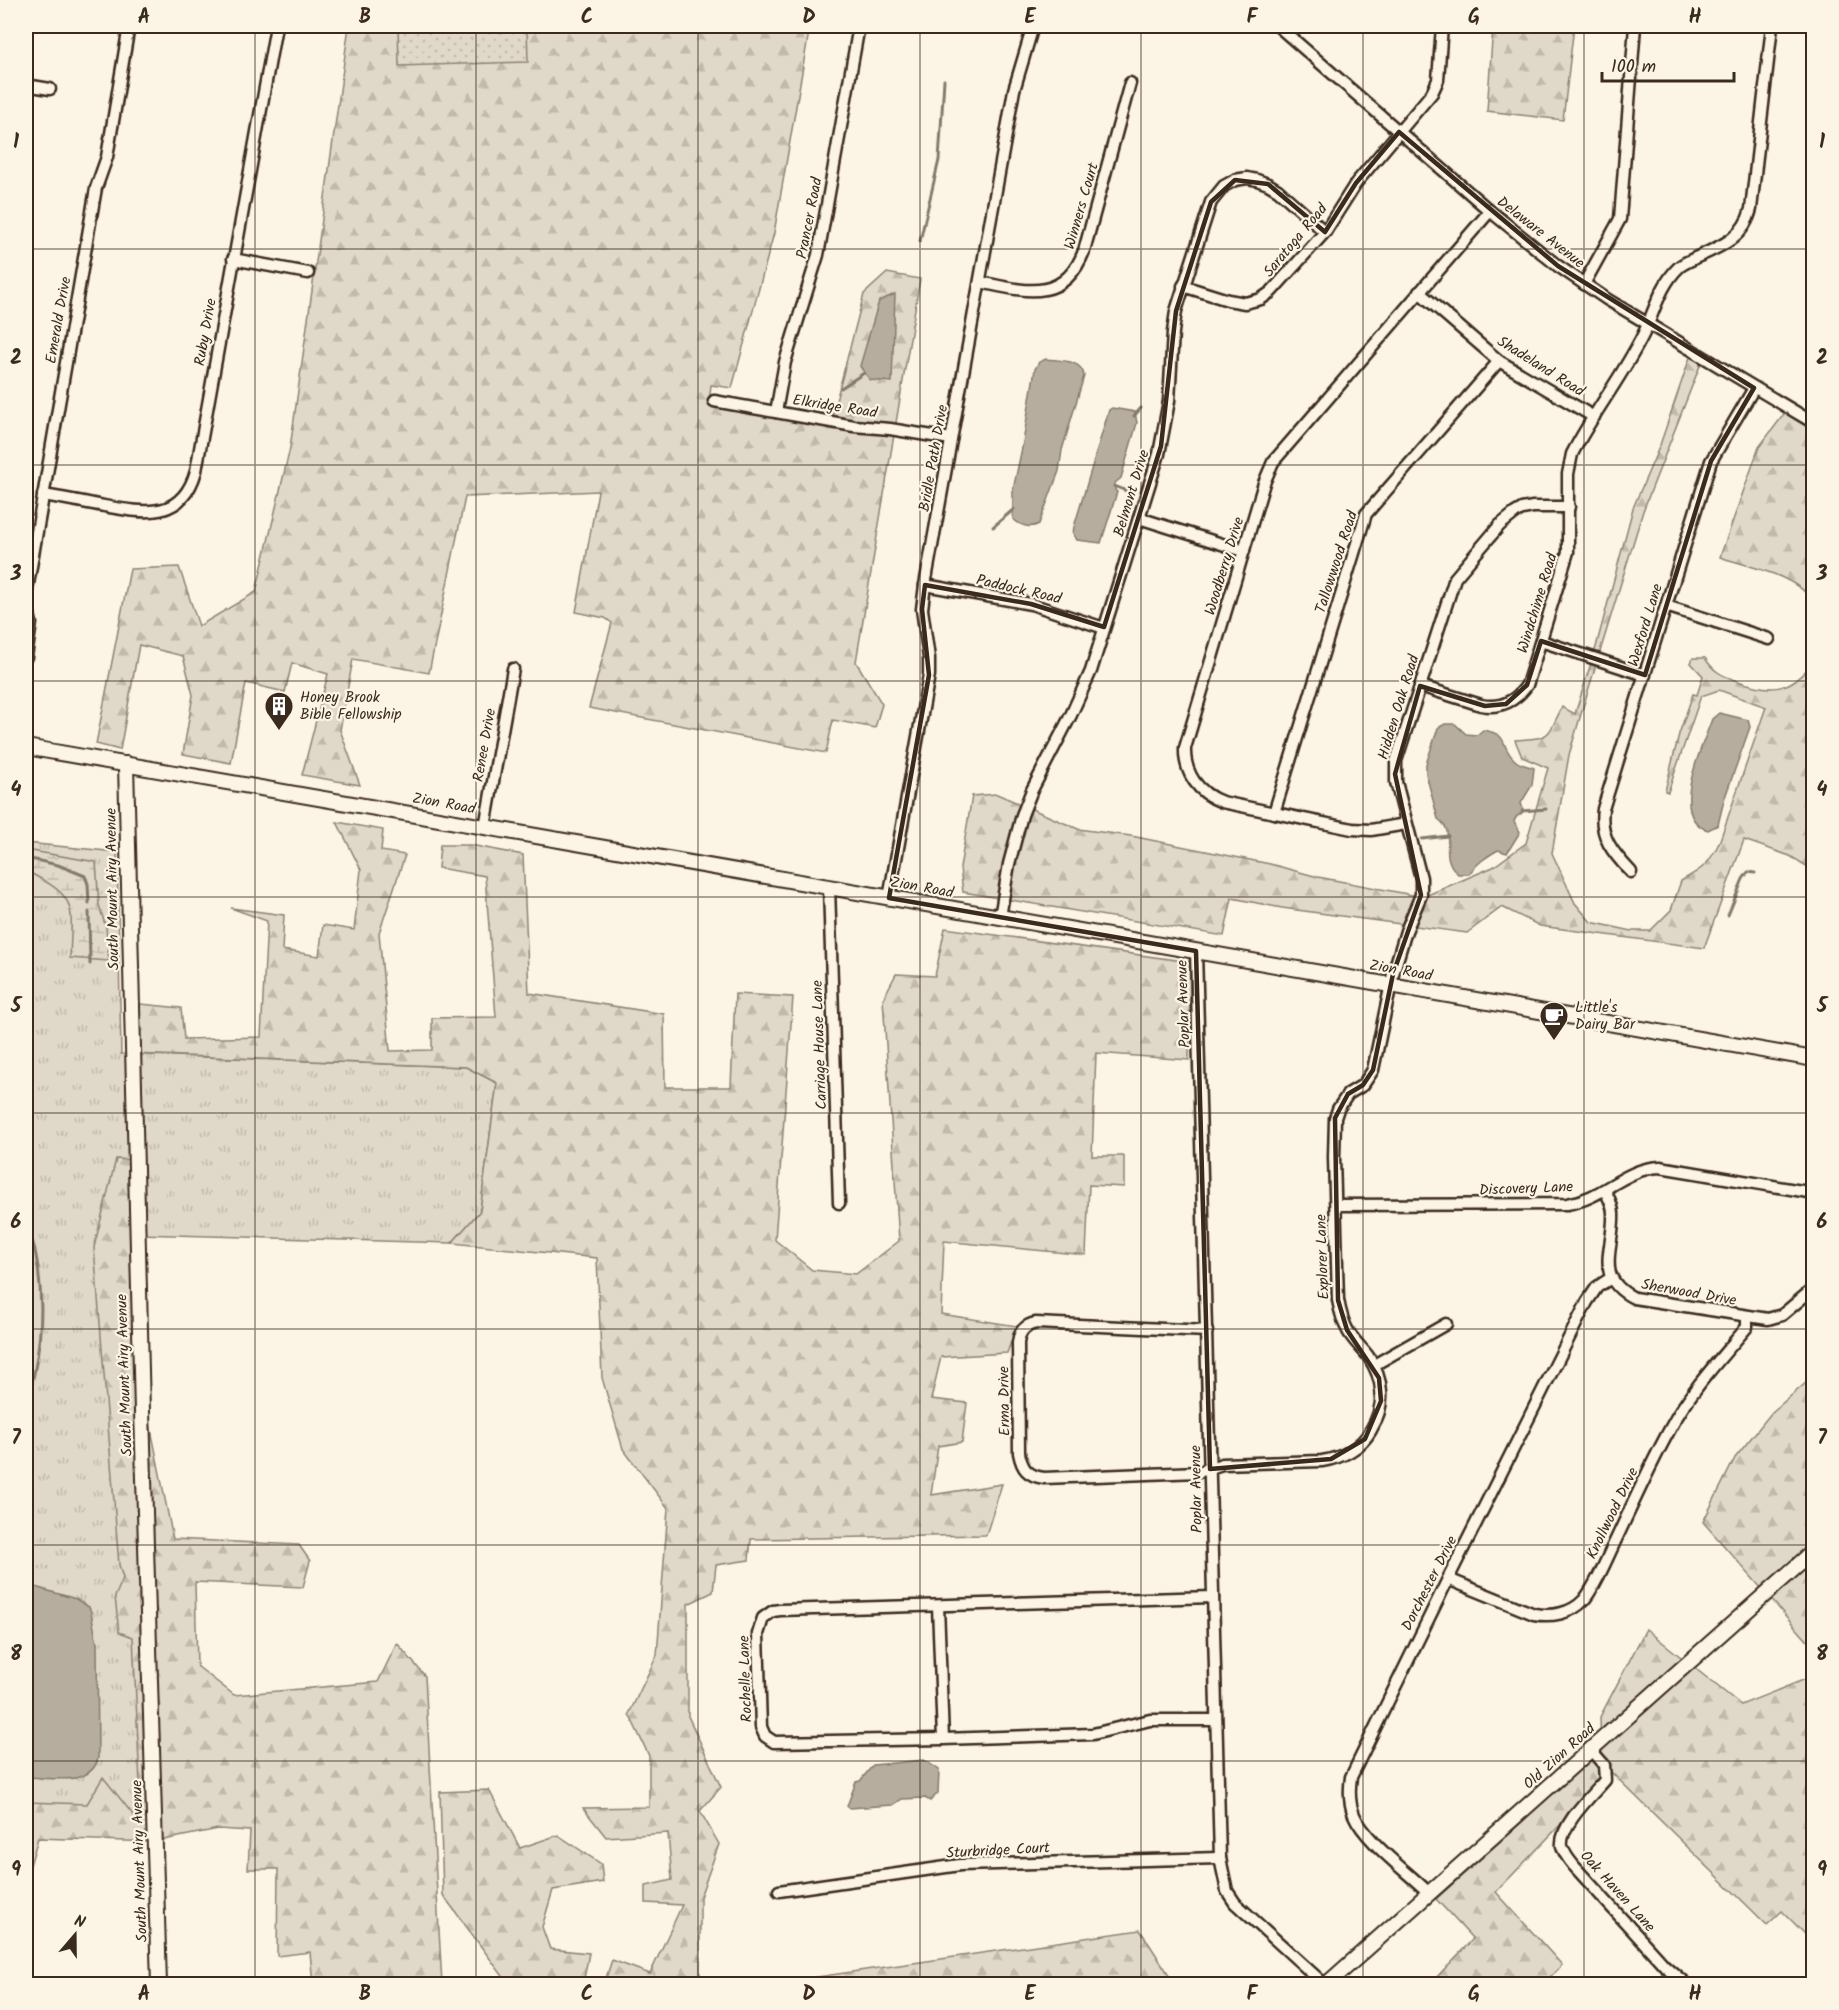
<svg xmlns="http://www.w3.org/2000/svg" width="1839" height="2010" font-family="Kalam,sans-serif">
	<defs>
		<pattern id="grass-tufts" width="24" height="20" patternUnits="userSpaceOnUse" patternTransform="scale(1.5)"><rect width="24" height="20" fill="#e0d8c8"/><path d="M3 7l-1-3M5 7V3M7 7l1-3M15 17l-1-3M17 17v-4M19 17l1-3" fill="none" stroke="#c1baab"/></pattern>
		<pattern id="forest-firs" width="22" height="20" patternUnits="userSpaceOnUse" patternTransform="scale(1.5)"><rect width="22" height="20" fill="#e0d8c8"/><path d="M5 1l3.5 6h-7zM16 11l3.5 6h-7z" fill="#c1baab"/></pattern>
		<pattern id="wetland-marsh" width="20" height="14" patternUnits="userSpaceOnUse" patternTransform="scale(1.5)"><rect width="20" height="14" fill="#e0d8c8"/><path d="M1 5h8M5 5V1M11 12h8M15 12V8" fill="none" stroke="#c1baab"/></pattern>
		<pattern id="park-dots" width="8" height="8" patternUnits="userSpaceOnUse" patternTransform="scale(1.5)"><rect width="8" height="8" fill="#e0d8c8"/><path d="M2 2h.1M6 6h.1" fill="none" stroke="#c1baab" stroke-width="1.8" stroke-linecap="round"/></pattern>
	</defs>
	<rect width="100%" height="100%" fill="#fcf5e5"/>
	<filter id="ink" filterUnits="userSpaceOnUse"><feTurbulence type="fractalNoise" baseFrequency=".0167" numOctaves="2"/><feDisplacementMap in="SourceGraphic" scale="12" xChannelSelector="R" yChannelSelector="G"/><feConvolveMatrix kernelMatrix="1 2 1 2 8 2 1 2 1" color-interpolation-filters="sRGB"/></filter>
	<g filter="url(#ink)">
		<polygon fill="url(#grass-tufts)" stroke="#8e8173" stroke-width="1.5" points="26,843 117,852 121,1054 466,1067 497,1083 480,1211 452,1243 137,1234 142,1827 26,1830"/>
		<g fill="url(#forest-firs)" stroke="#8e8173" stroke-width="1.5">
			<polygon points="349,26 810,26 774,233 732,388 711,385 709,403 830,424 864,294 887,273 920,279 856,662 882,704 875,728 833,720 826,753 589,708 612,623 605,618 576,612 598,491 465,497 429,673 353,659 340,730 360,785 302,775 328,674 292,663 285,692 246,683 231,763 183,754 193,695 183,656 139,645 120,750 96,744 130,569 179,567 199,626 256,592 290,448"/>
			<polygon points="1493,26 1574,26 1563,120 1487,111"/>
			<path d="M1690,357L1701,363L1643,511L1581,714L1569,755L1552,853L1575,903L1591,922L1632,931H1650L1671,910L1681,881C1703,868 1708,866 1719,843L1766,707L1719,690L1701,696L1668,792L1665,791L1679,734L1693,694L1697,695L1703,676L1691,663L1693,658H1705C1713,671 1721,675 1735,680C1768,692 1791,694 1813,661V870L1790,856L1744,840L1704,948L1540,926L1502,907L1467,933L1282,908L1232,898L1224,936L963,892L960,868L972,796L997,794L1078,829L1131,836L1270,864L1318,877L1423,897L1493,867L1526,843L1548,768L1522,757L1515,740C1551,737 1546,740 1562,707L1575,714L1596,647L1633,508L1660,445Z"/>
			<path d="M1785,413L1813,430V601C1796,575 1749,567 1720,557L1759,447Z"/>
			<polygon points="337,822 383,830 381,851 405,855 379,933 390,1051 432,1050 432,1018 496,1017 485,876 438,868 440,845 470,845 523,855 529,993 664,1014 665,1087 731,1087 735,994 793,997 775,1240 812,1270 856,1274 899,1241 883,999 896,974 935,976 945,928 1190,962 1189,1060 1096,1053 1092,1156 1124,1156 1124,1187 1089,1185 1086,1255 944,1241 941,1314 1017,1326 1007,1353 941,1357 931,1399 967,1403 962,1442 938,1446 931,1495 1002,1484 986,1535 751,1539 749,1560 716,1565 713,1592 688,1604 688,1716 721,1787 700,1811 719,1844 700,1897 700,1975 724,1984 604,1984 612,1960 650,1974 682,1905 646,1903 646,1886 672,1880 668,1833 606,1837 583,1808 649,1807 649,1756 629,1714 657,1655 668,1508 623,1449 602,1378 597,1258 452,1243 480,1211 497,1083 466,1067 132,1054 131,1003 181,1008 184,1039 261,1037 267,921 231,908 284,915 282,950 319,956 323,925 354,930 361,870"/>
			<polygon points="116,1159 134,1160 140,1374 173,1539 299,1545 310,1561 303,1587 195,1582 197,1666 234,1695 378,1682 397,1643 425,1676 442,1984 313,1984 310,1952 277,1956 278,1869 248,1869 250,1831 218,1829 154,1842 38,1838 26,1879 26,1802 87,1804 103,1777 142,1826 133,1637 119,1632 115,1597 123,1578 119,1565 94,1247"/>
			<polygon points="1813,1377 1813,1647 1703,1522 1735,1458 1772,1412"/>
			<polygon points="1646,1629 1741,1705 1813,1676 1813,1942 1782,1911 1767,1925 1611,1772 1496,1892 1562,1965 1543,1984 1444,1984 1436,1978 1473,1939 1436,1899 1601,1751 1600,1717"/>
			<polygon points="489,1790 520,1848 558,1835 601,1864 603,1882 553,1890 542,1927 550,1949 589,1953 583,1984 502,1984 505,1979 443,1895 440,1792"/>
			<polygon points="1140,1930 1175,1984 769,1984"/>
		</g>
		<path fill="url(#wetland-marsh)" stroke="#8e8173" stroke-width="1.5" d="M26,850L96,862L99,905L106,928L109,961L70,958C72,903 78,897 26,871Z"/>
		<polygon fill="url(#park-dots)" stroke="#8e8173" stroke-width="1.5" points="398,26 527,26 528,62 399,66"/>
		<g fill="#b7ad9e" stroke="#85796b" stroke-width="1.5">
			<polygon points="895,294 892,382 870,380 860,366 879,301"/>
			<path d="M1046,359C1060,361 1082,359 1084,376L1062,450L1059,471L1039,524C1030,529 1021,526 1013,519V490L1022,448L1035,369L1039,362Z"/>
			<polygon points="1112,408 1135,412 1137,423 1121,478 1115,483 1115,490 1117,492 1101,543 1077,540 1073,533 1074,527 1109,410"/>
			<path d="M1719,713L1748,720L1750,727L1724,800L1718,825L1708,830C1667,817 1703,745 1712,719Z"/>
			<path d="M1445,724H1455L1466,734L1477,735L1483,730C1512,735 1498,746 1516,761C1521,765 1528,766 1534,768L1532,785L1521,803L1523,809L1522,813L1517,816L1514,821L1520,832L1507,853L1498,850C1486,857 1477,863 1469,874H1458C1436,854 1459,834 1438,819L1426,774V764L1438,728Z"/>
			<path d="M35,1587L76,1599L89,1607L91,1612L97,1644L98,1758C91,1788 49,1777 26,1777V1594Z"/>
			<polygon points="924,1760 939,1770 938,1793 930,1801 925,1798 902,1799 893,1805 849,1808 847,1806 856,1782 860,1781 873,1765"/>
		</g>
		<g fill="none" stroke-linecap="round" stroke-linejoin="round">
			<g stroke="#85796b" stroke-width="3">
				<polyline points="920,241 939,160 944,80"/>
				<polyline points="841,388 864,373"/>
				<polyline points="1134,416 1141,408"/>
				<polyline points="1114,486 1132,493"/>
				<polyline points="993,527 1014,509"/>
				<polyline points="1522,811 1546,809"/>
				<polyline points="1422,839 1448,836"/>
				<polyline points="26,858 58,865 85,876 88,884 89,903"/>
				<polyline points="89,912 90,964"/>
				<polyline points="1728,915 1743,879 1748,872 1755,873"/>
				<path d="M26,1229C34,1240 36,1255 38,1268C45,1316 39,1360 26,1407"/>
			</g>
			<g stroke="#3b2a1e" stroke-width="15">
				<g id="minor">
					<polyline points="1278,26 1490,211 1558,266 1608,300 1814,423"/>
					<polyline points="26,85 50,89"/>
					<polyline points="233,259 308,273"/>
					<path d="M980,282C1024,291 1064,304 1084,251L1130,83"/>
					<polyline points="1584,284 1620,219 1635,26"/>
					<polyline points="1183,286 1228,300 1245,303 1261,299 1271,292 1325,232 1356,183 1432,93 1438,80 1442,26"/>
					<polyline points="1419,292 1499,361 1594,417"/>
					<polyline points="714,401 854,426 890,429 951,439"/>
					<polyline points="776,412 785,362 818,255 859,26"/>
					<path d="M43,495C63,498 83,502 104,506C144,513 182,521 196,471L276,26"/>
					<polyline points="1139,518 1244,551"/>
					<polyline points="925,585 1031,604 1104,628"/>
					<polyline points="1666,606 1769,639"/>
					<polyline points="1541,641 1645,675"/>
					<polyline points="26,657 31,623 26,600 27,590 96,188 107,157 129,26"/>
					<path d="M1420,686L1481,705C1500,709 1516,701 1527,685L1568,552V474L1572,454C1593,413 1622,377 1643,335C1654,313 1660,285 1679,267C1684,263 1690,261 1695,258C1720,247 1744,238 1751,209L1772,26"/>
					<polyline points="1274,813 1366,514 1499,361"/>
					<path d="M1406,824L1371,830L1352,829L1222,802C1198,793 1184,773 1185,748L1264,483L1273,462L1490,211"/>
					<polyline points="485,827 513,669"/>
					<path d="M1631,872C1613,853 1599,837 1603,809L1711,461L1754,388"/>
					<polyline points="829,887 839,1203"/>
					<polyline points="889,898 929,675 929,658 922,609 925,585 1014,90 1033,26"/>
					<polyline points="1000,917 1009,864 1022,815 1032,790 1071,715 1091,671 1159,454 1169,401 1173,332 1176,311 1211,202 1224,186 1235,180 1247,178 1257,180 1268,184 1278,190 1325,232"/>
					<polyline points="1196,951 1220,1858 1227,1891 1235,1903 1324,1984"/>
					<path d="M1605,1190C1608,1197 1613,1205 1613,1213C1615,1247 1592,1277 1634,1298L1768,1319L1782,1315L1814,1288"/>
					<path d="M1336,1205L1567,1204C1605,1198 1622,1169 1660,1167L1814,1193"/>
					<path d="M1207,1331L1036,1323C1025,1325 1019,1332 1018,1343L1019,1453C1022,1469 1028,1476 1044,1478L1199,1472L1222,1464L1322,1461C1342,1458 1361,1448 1371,1430C1386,1405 1384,1379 1368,1356C1361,1347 1353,1340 1348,1331C1342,1321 1340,1311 1338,1300L1334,1157L1335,1118L1338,1109L1348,1094L1363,1085L1373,1070L1393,974L1406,931L1421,895V878L1396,782V761L1455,578L1500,525L1515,513L1522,509L1533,507H1569"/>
					<polyline points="1374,1365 1446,1324"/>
					<path d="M1448,1579L1534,1614C1551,1617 1571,1614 1584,1600C1596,1585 1604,1565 1612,1548C1631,1508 1649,1467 1670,1429C1690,1391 1720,1359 1747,1327V1317"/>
					<polyline points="1213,1597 780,1610 773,1611 763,1618 758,1634 761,1727 765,1736 774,1742 943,1739 1093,1734 1150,1720 1215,1720"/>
					<polyline points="938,1606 943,1739"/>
					<path d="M1591,1750L1604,1765L1605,1780C1592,1795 1559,1826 1562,1846C1564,1854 1569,1860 1574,1866L1665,1966L1686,1984"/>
					<polyline points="779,1891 960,1865 1220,1858"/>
					<path d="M1430,1894C1409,1873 1365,1841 1354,1815C1349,1803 1349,1790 1351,1777L1448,1579L1587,1302L1597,1287L1611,1278"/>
				</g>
			</g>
			<g stroke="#3b2a1e" stroke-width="18">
				<g id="tertiary">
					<polyline points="26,747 1814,1059"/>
					<polyline points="126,764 142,1411 159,1984"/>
					<polyline points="1327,1984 1814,1551"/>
				</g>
			</g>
			<use href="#minor" stroke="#fcf5e5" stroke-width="10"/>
			<use href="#tertiary" stroke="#fcf5e5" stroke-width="14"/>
		</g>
	</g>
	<path fill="none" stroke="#3b2a1e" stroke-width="4.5" stroke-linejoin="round" d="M1399,132L1558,266L1754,388L1711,461L1645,675L1541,641L1527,685L1506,704L1485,706L1420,686L1395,774L1421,895L1393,974L1373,1070L1363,1085L1348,1094L1335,1118L1338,1300L1347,1330L1379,1378L1381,1401L1365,1439L1331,1459L1210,1469L1196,951L889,898L929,675L922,609L925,585L1031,604L1104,627L1161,446L1176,311L1211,202L1235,180L1268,184L1325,232L1356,183Z"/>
	<path fill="none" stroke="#3b2a1e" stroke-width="1.5" stroke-opacity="0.55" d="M255,26V1984M476,26V1984M698,26V1984M920,26V1984M1141,26V1984M1363,26V1984M1584,26V1984M26,249H1814M26,465H1814M26,681H1814M26,897H1814M26,1113H1814M26,1329H1814M26,1545H1814M26,1761H1814"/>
	<defs>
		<g id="building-pin" transform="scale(1.5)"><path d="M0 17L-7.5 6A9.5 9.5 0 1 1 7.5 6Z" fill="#3b2a1e" stroke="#fcf5e5"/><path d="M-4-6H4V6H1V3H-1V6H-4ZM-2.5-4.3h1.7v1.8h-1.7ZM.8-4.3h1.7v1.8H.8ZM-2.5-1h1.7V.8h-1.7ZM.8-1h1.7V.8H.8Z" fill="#fff"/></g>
		<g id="cafe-pin" transform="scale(1.5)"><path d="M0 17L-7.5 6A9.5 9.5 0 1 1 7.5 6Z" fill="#3b2a1e" stroke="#fcf5e5"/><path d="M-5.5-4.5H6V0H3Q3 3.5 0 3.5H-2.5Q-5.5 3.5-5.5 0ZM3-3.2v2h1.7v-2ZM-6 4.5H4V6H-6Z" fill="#fff"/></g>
	</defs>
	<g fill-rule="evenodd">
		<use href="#building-pin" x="279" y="706"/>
		<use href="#cafe-pin" x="1554" y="1016"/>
	</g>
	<g text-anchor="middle" stroke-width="4.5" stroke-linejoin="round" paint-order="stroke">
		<g font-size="15" fill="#3b2a1e" stroke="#fcf5e5">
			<text transform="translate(1081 206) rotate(-74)" y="5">Winners Court</text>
			<text transform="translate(809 218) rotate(-79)" y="5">Prancer Road</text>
			<text transform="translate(1541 232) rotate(38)" y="5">Delaware Avenue</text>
			<text transform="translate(1295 240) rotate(-50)" y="5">Saratoga Road</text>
			<text transform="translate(58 320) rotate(-80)" y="5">Emerald Drive</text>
			<text transform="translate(205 332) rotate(-80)" y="5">Ruby Drive</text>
			<text transform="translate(1541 366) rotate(32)" y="5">Shadeland Road</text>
			<text transform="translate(835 406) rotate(9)" y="5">Elkridge Road</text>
			<text transform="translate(933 458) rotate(-80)" y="5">Bridle Path Drive</text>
			<text transform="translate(1131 493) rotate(-73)" y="5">Belmont Drive</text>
			<text transform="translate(1336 562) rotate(-72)" y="5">Tallowwood Road</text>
			<text transform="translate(1224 566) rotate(-73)" y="5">Woodberry Drive</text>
			<text transform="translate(1019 589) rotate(13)" y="5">Paddock Road</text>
			<text transform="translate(1537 603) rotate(-73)" y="5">Windchime Road</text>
			<text transform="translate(1645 625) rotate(-73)" y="5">Wexford Lane</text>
			<text transform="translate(1398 707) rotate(-73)" y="5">Hidden Oak Road</text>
			<text transform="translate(484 745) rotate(-80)" y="5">Renee Drive</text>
			<text transform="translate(444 803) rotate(10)" y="5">Zion Road</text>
			<text transform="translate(922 887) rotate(10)" y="5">Zion Road</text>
			<text transform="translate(112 889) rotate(-91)" y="5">South Mount Airy Avenue</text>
			<text transform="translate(1401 970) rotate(10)" y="5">Zion Road</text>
			<text transform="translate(1183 1004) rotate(-92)" y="5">Poplar Avenue</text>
			<text transform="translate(819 1045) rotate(-92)" y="5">Carriage House Lane</text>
			<text transform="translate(1526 1188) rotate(-2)" y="5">Discovery Lane</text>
			<text transform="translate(1322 1257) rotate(-92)" y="5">Explorer Lane</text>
			<text transform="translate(1689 1292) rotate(10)" y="5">Sherwood Drive</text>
			<text transform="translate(124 1375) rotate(-92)" y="5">South Mount Airy Avenue</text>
			<text transform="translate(1004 1401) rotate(-91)" y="5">Erma Drive</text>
			<text transform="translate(1196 1489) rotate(-91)" y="5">Poplar Avenue</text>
			<text transform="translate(1612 1513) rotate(-64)" y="5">Knollwood Drive</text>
			<text transform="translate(1429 1583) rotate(-63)" y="5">Dorchester Drive</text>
			<text transform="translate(745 1679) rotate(-92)" y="5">Rochelle Lane</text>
			<text transform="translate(1559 1756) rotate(-42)" y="5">Old Zion Road</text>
			<text transform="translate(998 1850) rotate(-3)" y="5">Sturbridge Court</text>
			<text transform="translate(139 1861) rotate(-92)" y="5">South Mount Airy Avenue</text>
			<text transform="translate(1618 1891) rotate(48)" y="5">Oak Haven Lane</text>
		</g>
		<g font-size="15" fill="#3b2a1e" stroke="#fcf5e5" text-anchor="start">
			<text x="300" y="702">Honey Brook<tspan x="300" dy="17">Bible Fellowship</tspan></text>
			<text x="1575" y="1012">Little's<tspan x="1575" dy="17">Dairy Bar</tspan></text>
		</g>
	</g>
	<rect width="1839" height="2010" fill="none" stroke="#fcf5e5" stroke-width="66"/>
	<g transform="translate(75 1935) rotate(20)" stroke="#fcf5e5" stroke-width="4.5" paint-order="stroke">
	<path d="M0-4.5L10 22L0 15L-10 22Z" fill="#3b2a1e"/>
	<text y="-9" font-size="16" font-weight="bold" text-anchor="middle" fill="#3b2a1e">N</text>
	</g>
	<path d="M1602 72v9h132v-9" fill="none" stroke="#3b2a1e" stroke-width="3"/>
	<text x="1611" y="72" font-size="18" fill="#3b2a1e" stroke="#fcf5e5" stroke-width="4.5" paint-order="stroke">100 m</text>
	<rect x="33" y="33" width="1773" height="1944" fill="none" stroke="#3b2a1e" stroke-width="2"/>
	<g font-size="20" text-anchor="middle" font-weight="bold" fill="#3b2a1e">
		<text x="144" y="23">A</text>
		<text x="365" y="23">B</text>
		<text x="587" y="23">C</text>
		<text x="809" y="23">D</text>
		<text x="1030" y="23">E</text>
		<text x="1252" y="23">F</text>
		<text x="1474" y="23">G</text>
		<text x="1695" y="23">H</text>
		<text x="16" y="148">1</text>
		<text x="1822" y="148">1</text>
		<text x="16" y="364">2</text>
		<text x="1822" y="364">2</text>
		<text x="16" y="580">3</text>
		<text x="1822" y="580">3</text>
		<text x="16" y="796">4</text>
		<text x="1822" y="796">4</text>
		<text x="16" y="1012">5</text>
		<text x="1822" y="1012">5</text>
		<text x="16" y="1228">6</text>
		<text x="1822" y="1228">6</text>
		<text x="16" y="1444">7</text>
		<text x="1822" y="1444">7</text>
		<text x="16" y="1660">8</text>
		<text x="1822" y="1660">8</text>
		<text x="16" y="1876">9</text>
		<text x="1822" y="1876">9</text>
		<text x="144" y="2000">A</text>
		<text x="365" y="2000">B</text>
		<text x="587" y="2000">C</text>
		<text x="809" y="2000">D</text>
		<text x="1030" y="2000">E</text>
		<text x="1252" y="2000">F</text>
		<text x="1474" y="2000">G</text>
		<text x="1695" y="2000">H</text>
	</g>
</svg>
